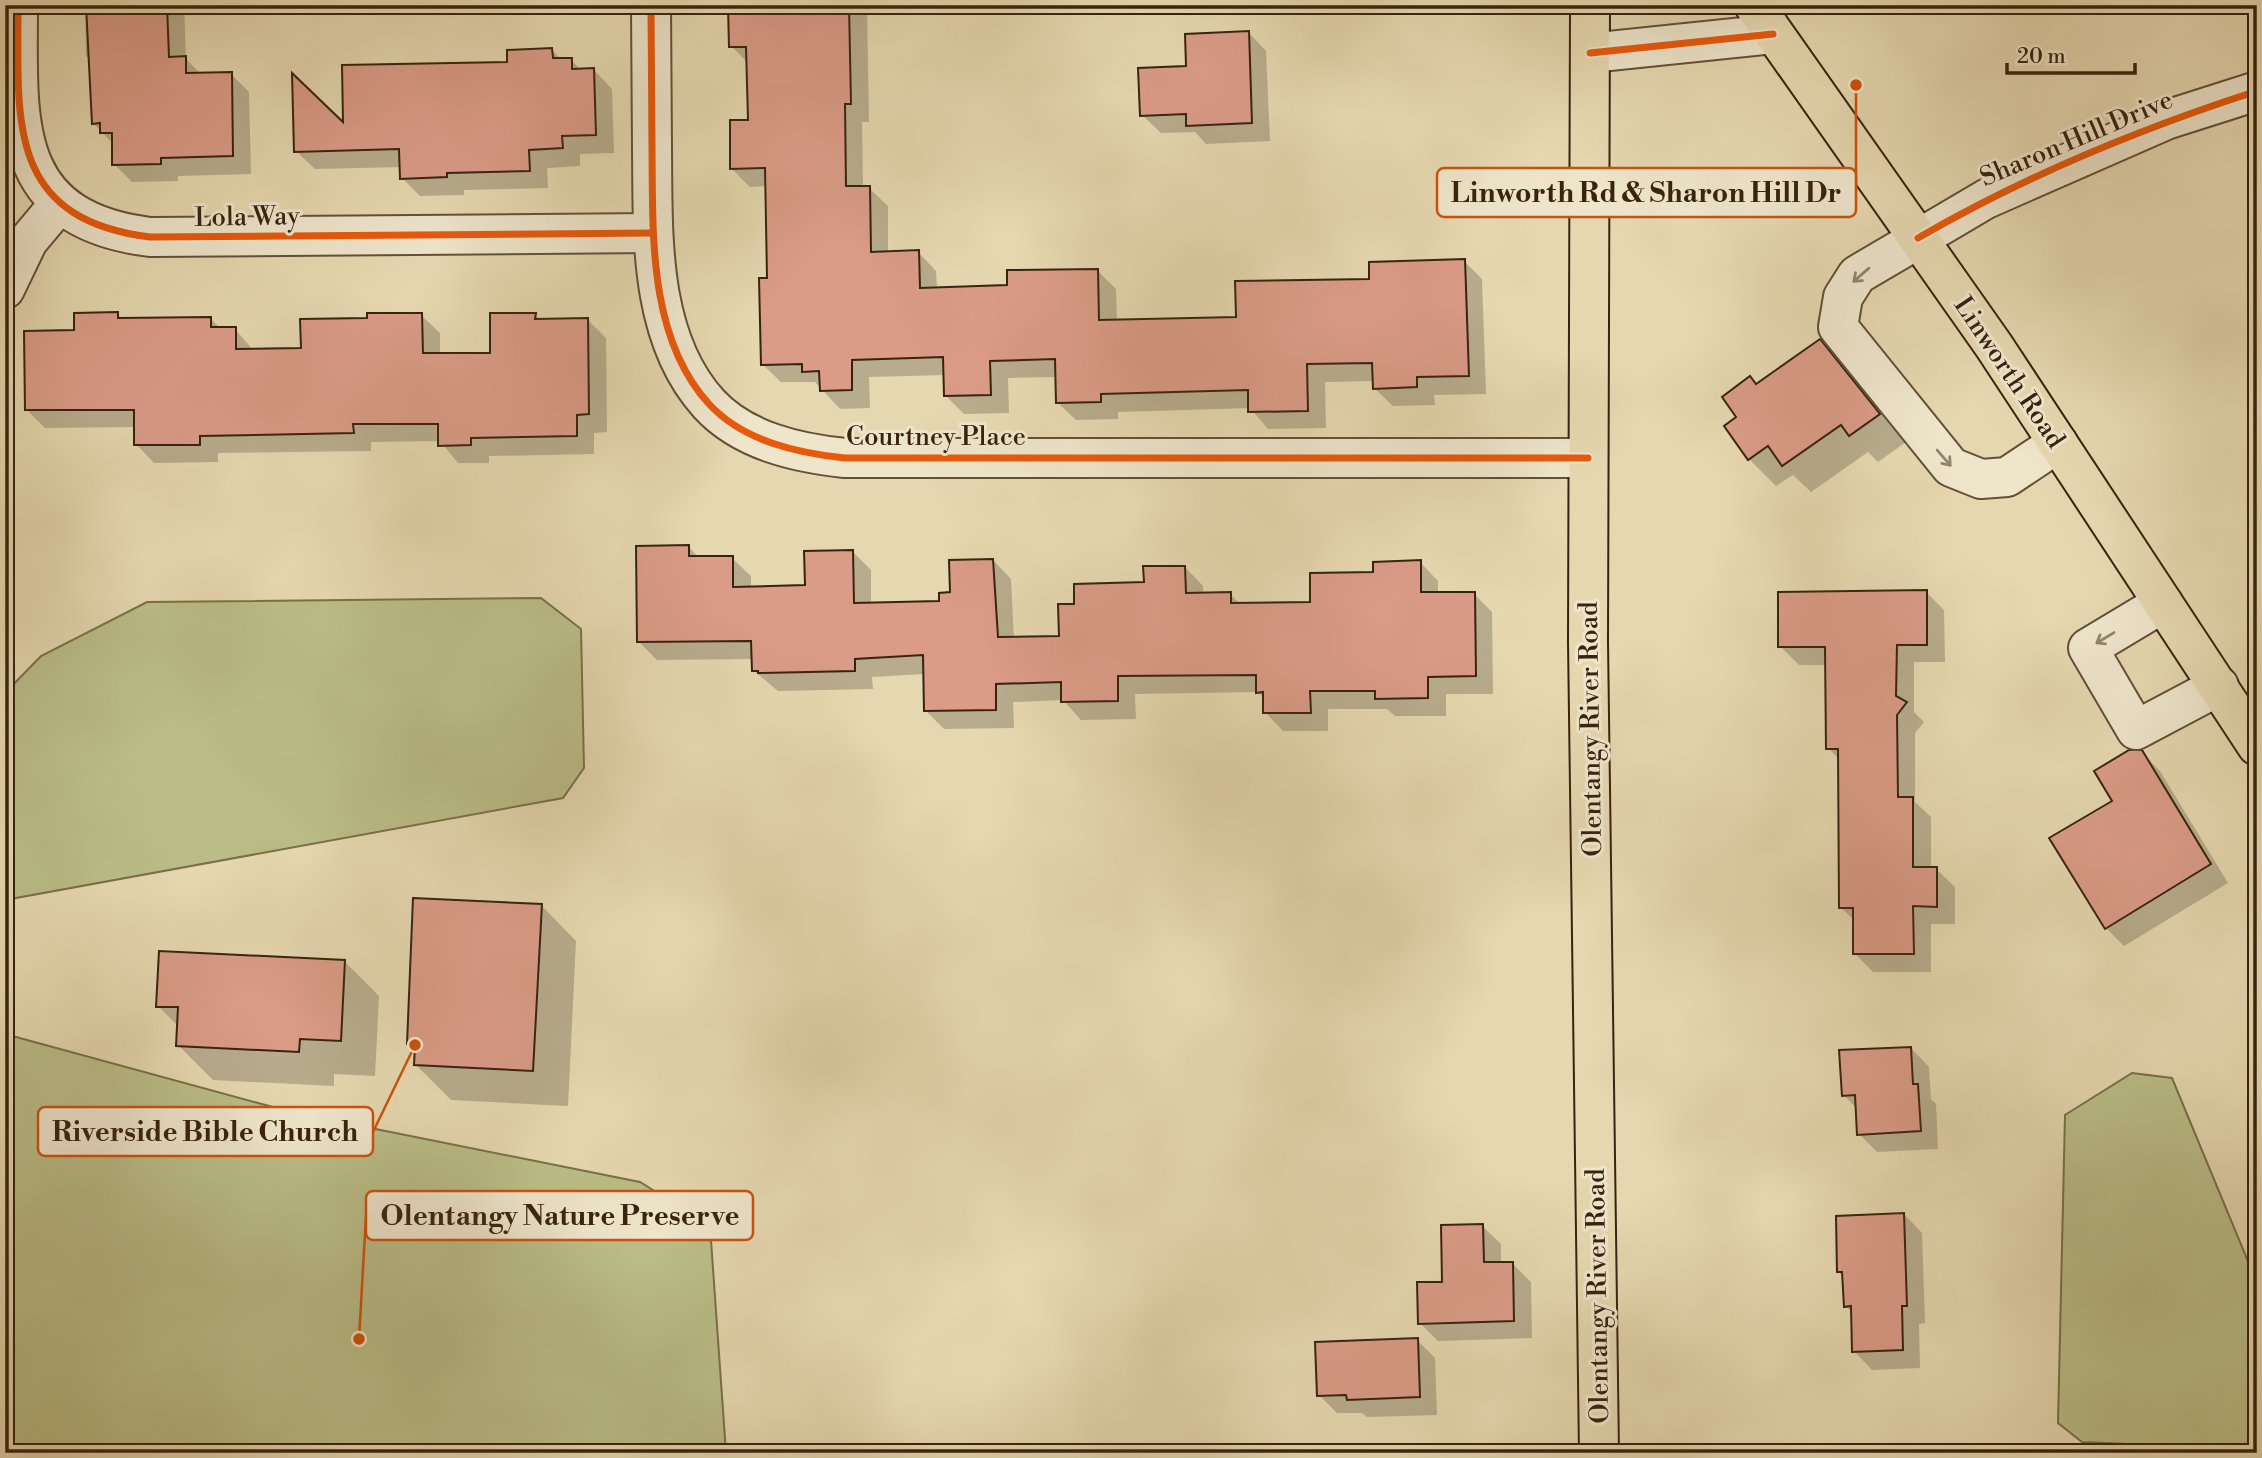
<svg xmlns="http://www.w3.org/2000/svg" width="2262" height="1458" font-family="'Libre Bodoni',serif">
	<rect width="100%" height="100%" fill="#e5d7af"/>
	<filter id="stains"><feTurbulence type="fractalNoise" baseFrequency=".00286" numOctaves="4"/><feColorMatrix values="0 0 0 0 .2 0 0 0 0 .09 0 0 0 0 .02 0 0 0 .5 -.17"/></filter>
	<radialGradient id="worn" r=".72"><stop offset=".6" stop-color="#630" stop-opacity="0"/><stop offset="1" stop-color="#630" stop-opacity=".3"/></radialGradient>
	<g fill="#babd87" stroke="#79704b" stroke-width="2">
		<polygon points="541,598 581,629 584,768 563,798 5,900 5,693 41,656 147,602"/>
		<polygon points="5,1034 291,1112 640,1182 710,1226 726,1453 5,1453"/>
		<polygon points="2132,1073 2172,1078 2257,1283 2257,1453 2243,1449 2082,1442 2058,1423 2065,1115"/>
	</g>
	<g fill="#0003">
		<polygon points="85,5 184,5 186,59 201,74 231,74 249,92 251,174 178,176 178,181 132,182 114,164 114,145 93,123 92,62 86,56"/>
		<polygon points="777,5 867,5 869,122 862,122 863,188 869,188 888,206 888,253 918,252 936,271 937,289 1009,287 1098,271 1116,289 1117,322 1237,319 1371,281 1464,261 1482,279 1486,394 1434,395 1435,405 1393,406 1374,388 1374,381 1325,382 1326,428 1268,429 1250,408 1118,412 1118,419 1076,420 1057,402 1057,377 1008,378 1009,413 964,414 946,396 945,375 869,377 870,408 840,409 815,382 781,382 762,364 768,280 767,186 750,187 732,169 750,122 748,63 731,46"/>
		<polygon points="2131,5 2156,5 2138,13"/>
		<polygon points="1248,32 1266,51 1270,141 1206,144 1195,132 1161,133 1142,115 1188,67"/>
		<polygon points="552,50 562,60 571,60 581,70 594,70 612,89 614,153 580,154 580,166 547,168 548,188 464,190 464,195 420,196 402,178 402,167 315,169 296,151 345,126"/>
		<polygon points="118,314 123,320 211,319 221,329 235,329 254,351 303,350 369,320 421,315 440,333 440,355 492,354 535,315 541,321 587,319 606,338 607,432 594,433 594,454 489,456 489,463 458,463 440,441 371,442 371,451 218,453 218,462 154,463 136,444 136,427 45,428 27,410 76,332"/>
		<polygon points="1820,341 1847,369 1906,442 1878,462 1868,452 1811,492 1793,475 1776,486 1749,459 1738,417 1757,386"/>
		<polygon points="689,547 699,558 732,558 751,576 751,588 807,587 852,551 871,570 871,604 941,603 993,560 1011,579 1014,639 1061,638 1076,605 1145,584 1185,567 1203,586 1203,595 1230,594 1241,605 1312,603 1375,574 1420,562 1438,581 1438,594 1474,594 1492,612 1493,694 1446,694 1446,716 1395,716 1387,709 1328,709 1328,731 1283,731 1265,712 1265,699 1258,692 1135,694 1136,719 1081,720 1063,700 1013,702 1014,728 944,729 925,710 925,674 872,677 873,689 778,691 753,670 753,659 657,660 638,641"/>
		<polygon points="1926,592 1944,610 1945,662 1914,662 1914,712 1924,722 1915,733 1915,802 1931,817 1931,869 1936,869 1955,887 1955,924 1931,924 1931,972 1873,972 1855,954 1855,921 1840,907 1840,760 1828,748 1827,665 1799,665 1780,646"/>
		<polygon points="2141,752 2160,771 2228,883 2124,946 2106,928 2114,801"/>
		<polygon points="541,905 576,941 568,1106 451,1100 416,1065 416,1052 408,1044"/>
		<polygon points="344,961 379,996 375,1076 334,1074 334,1086 213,1080 178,1045 179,1027 158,1006"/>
		<polygon points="1911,1048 1929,1067 1931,1099 1936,1104 1938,1149 1877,1152 1859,1134 1857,1109 1844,1095"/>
		<polygon points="1904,1214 1922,1233 1925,1323 1919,1324 1920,1368 1872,1370 1854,1351 1853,1313 1845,1306 1844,1277 1839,1272"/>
		<polygon points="1482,1226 1501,1244 1501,1264 1512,1263 1531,1282 1532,1338 1438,1341 1420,1323"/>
		<polygon points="1417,1340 1435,1358 1437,1415 1367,1417 1362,1413 1337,1413 1319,1395"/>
	</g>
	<g fill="#da9b87" stroke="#38230f" stroke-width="2">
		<polygon points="86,5 167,5 169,57 186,56 186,73 232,72 233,156 161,158 161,164 112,165 112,133 100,133 100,123 92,124"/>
		<polygon points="849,5 851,104 845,104 846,186 870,186 871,252 919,250 920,288 1007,285 1007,270 1098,269 1099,320 1236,317 1235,281 1369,279 1369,262 1465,259 1469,376 1417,377 1417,387 1373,389 1372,363 1307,364 1308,411 1248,412 1248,390 1101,394 1101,402 1056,403 1055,359 990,361 991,395 944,396 943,357 852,360 852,390 820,391 819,371 802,372 802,364 761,365 759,278 767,278 765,168 730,169 730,120 748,120 746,47 729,47 728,6"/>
		<polygon points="1249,31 1252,123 1186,126 1186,114 1140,116 1138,68 1186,66 1185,34"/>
		<polygon points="552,48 553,58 572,58 572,69 594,68 596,135 562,136 563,148 529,150 530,171 447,173 447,177 400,179 399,149 294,152 292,73 343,122 342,65 507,62 507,50"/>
		<polygon points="118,312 118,318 211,317 211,327 236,327 236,349 301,348 300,319 367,318 367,313 422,313 423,353 490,353 490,313 536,313 535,319 588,318 589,414 577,415 577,436 471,438 471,445 438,446 438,424 353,424 354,433 200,436 200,445 134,445 134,410 25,410 24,331 74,330 74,313"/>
		<polygon points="1820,339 1880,414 1849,436 1841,425 1782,466 1768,446 1748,460 1724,426 1736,417 1722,397 1750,376 1756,384"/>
		<polygon points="689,545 689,556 733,556 733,587 805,585 804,551 853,550 854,603 939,601 939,593 950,592 949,560 993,559 998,637 1059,636 1058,604 1074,604 1074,584 1144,582 1143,566 1185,566 1186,593 1231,592 1231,603 1310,602 1310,573 1373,572 1373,562 1421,560 1421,592 1475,592 1476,676 1428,677 1428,698 1375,699 1375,691 1310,691 1311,713 1263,713 1263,692 1256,693 1256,675 1118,676 1118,701 1061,702 1061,682 996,684 996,710 924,711 923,655 855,659 855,671 758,673 758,671 752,671 751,641 637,642 636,546"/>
		<polygon points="1927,590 1927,645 1897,645 1896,696 1907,702 1897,715 1898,797 1913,797 1913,867 1937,867 1937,907 1913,906 1914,954 1853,954 1853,908 1839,908 1838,749 1826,749 1825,647 1778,647 1778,592"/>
		<polygon points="2129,750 2142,750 2211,864 2105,929 2049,838 2112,801 2094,771"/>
		<polygon points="413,898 542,904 533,1071 414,1065 415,1045 407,1044"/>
		<polygon points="159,951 345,960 341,1041 300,1039 299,1052 176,1046 178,1007 156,1007"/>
		<polygon points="1911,1047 1913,1084 1918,1084 1921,1131 1857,1135 1855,1095 1842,1096 1839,1050"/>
		<polygon points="1904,1213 1907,1306 1902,1306 1903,1350 1852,1352 1851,1306 1844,1307 1842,1272 1837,1272 1836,1216"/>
		<polygon points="1483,1224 1484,1262 1513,1262 1514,1321 1418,1324 1417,1282 1442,1282 1441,1225"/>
		<polygon points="1418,1338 1420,1397 1347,1400 1346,1395 1317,1396 1315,1342"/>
	</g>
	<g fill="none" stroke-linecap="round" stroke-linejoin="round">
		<g stroke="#635037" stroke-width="42">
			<g id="minor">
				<path d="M18,5C18,120 6,219 150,237L653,233"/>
				<path d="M651,5C651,53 652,101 652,149C653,234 648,337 709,404C743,441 797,453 845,458H1588"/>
				<polyline points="1590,53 1773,34"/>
				<polyline points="5,289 28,241 59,204"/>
				<polyline points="2058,443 2007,477 1981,479 1951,467 1838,327 1843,297 1857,275 1986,199 2166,120 2257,91"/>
				<polyline points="2163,603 2088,648 2136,730 2219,686"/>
			</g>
		</g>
		<g stroke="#38230f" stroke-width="42">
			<g id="major">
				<polyline points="1590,5 1588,641 1599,1453"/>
				<polyline points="1754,5 1994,346 2257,746"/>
			</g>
		</g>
		<use href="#minor" stroke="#eee5cb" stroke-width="38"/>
		<use href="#major" stroke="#e5d7af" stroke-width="38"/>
		<g stroke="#eee5cb" stroke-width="11">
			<g id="cycleway">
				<path d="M18,5C18,120 6,219 150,237L653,233"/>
				<path d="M651,5C651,53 652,101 652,149C653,234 648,337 709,404C743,441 797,453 845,458H1588"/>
				<polyline points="1590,53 1773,34"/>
				<path d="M1918,238C2025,176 2139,129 2257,91"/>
			</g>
		</g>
		<use href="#cycleway" stroke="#e8590c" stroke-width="7"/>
	</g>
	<defs><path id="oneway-shaft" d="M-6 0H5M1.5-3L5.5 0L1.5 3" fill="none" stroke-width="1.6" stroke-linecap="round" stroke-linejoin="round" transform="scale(1.75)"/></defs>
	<g stroke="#93846d">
		<use href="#oneway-shaft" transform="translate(1861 275) rotate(139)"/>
		<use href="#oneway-shaft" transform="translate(1944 458) rotate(49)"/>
		<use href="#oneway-shaft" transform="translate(2105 638) rotate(149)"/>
	</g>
	<g text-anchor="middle" stroke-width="6" stroke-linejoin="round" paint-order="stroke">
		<g font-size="26" fill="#38230f" stroke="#eee5cb">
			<text transform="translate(2076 138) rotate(-23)" y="9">Sharon Hill Drive</text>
			<text transform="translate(247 216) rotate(-1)" y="9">Lola Way</text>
			<text transform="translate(2010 372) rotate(56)" y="9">Linworth Road</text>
			<text x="936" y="445">Courtney Place</text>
			<text transform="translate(1590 729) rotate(-91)" y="9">Olentangy River Road</text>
			<text transform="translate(1597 1296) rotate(-91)" y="9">Olentangy River Road</text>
		</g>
	</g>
	<path fill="none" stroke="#ce510c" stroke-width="2.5" d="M1856 85L1856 192M415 1045L373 1132M359 1339L366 1216"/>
	<g fill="#ce510c" stroke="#eee5cb" stroke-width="2.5">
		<circle cx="1856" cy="85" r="7"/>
		<circle cx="415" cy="1045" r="7"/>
		<circle cx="359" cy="1339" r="7"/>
	</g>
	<g fill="#eee5cb" stroke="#ce510c" stroke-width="2.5">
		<rect x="1437" y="168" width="419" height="49" rx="7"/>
		<rect x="38" y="1107" width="335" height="49" rx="7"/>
		<rect x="366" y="1191" width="387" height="49" rx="7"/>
	</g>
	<g font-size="28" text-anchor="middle" font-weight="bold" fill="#38230f">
		<text x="1646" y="202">Linworth Rd &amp; Sharon Hill Dr</text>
		<text x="205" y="1141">Riverside Bible Church</text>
		<text x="560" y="1225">Olentangy Nature Preserve</text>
	</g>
	<rect width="2262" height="1458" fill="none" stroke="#e5d7af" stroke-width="28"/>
	<rect x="7" y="7" width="2248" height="1444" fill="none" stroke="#38230f" stroke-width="3.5"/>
	<rect x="14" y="14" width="2234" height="1430" fill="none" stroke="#38230f" stroke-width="2"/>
	<path d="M2007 63v10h128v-10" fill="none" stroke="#38230f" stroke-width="3.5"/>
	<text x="2017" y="63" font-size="21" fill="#38230f" stroke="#eee5cb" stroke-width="5" paint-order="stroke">20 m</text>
	<rect width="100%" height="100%" filter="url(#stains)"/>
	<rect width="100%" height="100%" fill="url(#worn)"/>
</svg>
